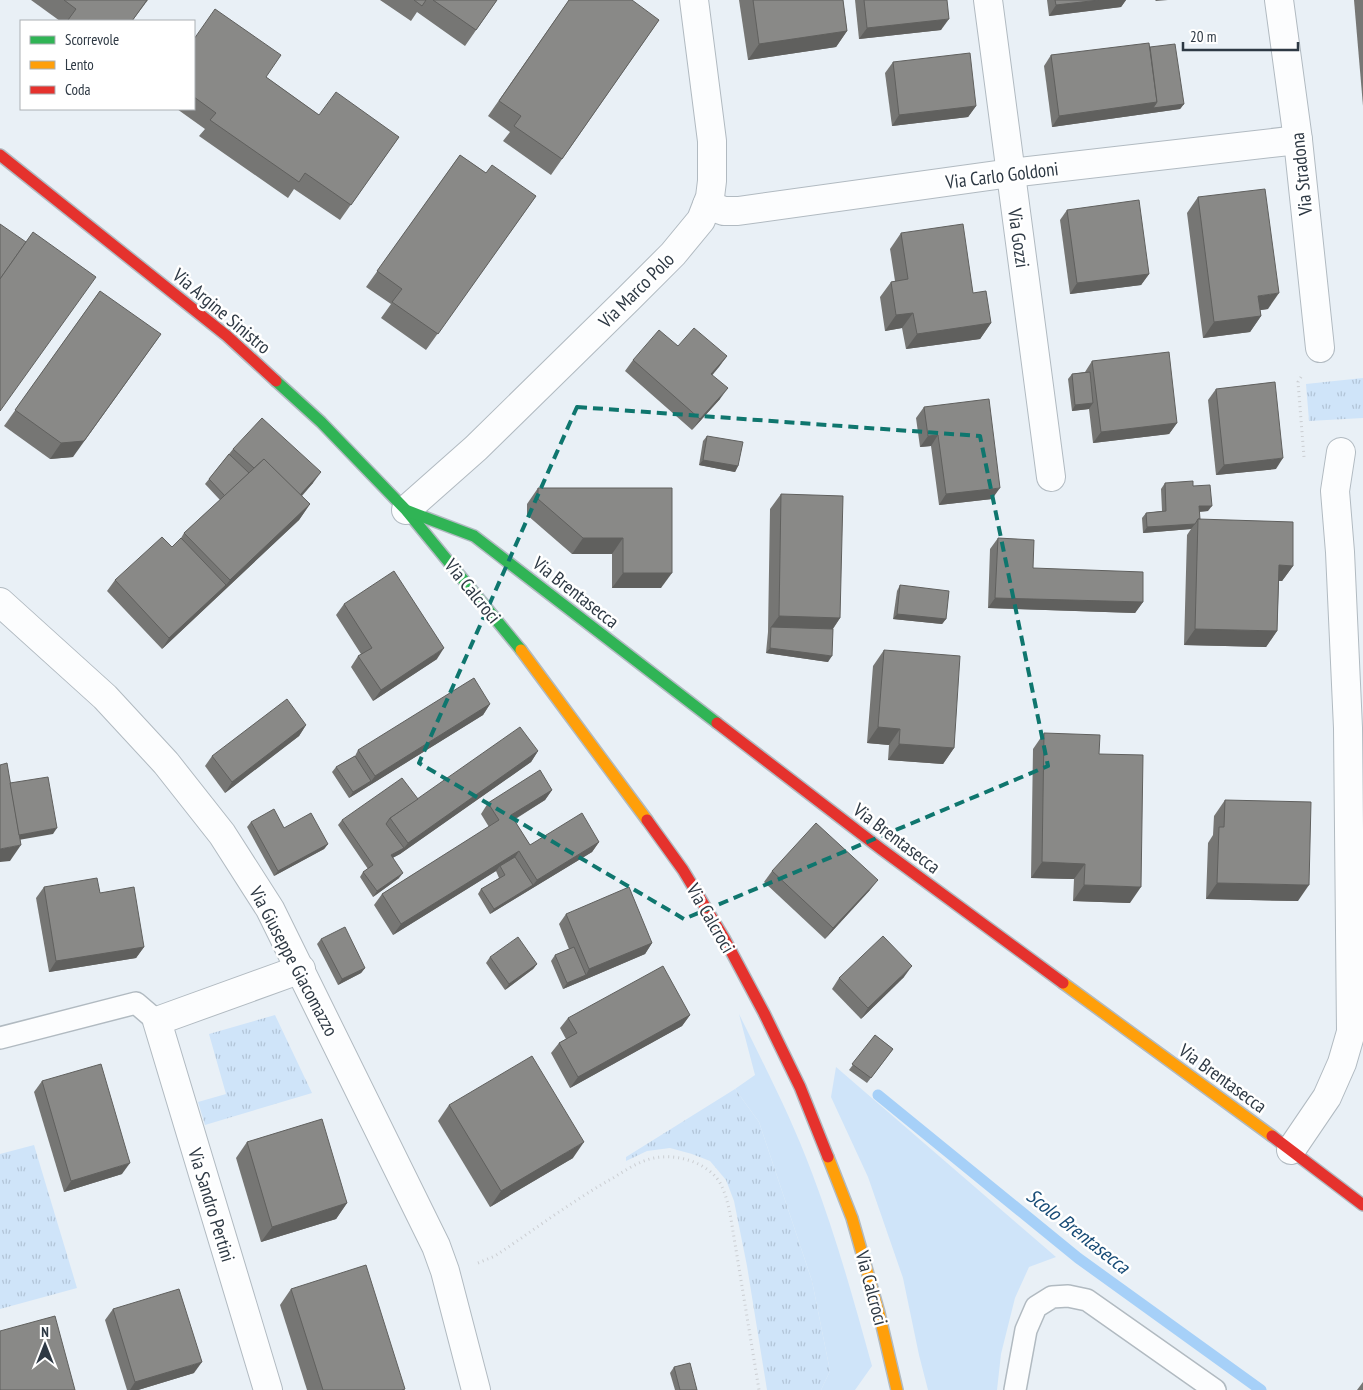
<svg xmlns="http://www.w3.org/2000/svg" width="1363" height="1390" font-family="'PT Sans Narrow',sans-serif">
	<defs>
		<pattern id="park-tufts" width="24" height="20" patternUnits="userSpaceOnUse" patternTransform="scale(1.25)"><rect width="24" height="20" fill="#cfe4f9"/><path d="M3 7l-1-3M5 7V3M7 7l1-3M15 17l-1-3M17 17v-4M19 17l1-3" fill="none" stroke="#b2c4d7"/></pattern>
	</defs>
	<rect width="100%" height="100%" fill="#e9f0f6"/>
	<g fill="#cfe4f9">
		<path d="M739,1014C765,1067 792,1119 812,1173C836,1236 854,1301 872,1366L855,1390H821L830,1371L812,1281L759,1122L735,1089L755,1075Z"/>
		<polygon points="836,1067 1056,1257 1029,1267 1015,1298 1001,1354 997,1390 928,1390 919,1355 903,1278 868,1177 831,1097"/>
	</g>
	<g fill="url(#park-tufts)">
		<polygon points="1363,378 1363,418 1309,421 1306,384"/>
		<polygon points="275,1015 312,1093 205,1125 198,1102 226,1094 209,1034"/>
		<polygon points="735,1089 759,1122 812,1281 830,1371 821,1390 767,1390 747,1266 734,1201 726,1180 710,1161 692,1154 670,1148 647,1151 626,1161 626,1157"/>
		<polygon points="34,1145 77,1288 0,1309 0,1154"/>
	</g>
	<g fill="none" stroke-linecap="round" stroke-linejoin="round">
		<polyline stroke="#a6d0f8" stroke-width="11" points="878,1095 1078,1258 1261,1390"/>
		<g stroke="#b1bac1" stroke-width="24">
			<g id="lane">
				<polyline points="0,1038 136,1003 157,1021"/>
				<polyline points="1015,1390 1026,1330 1036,1307 1052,1297 1068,1296 1087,1300 1215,1390"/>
			</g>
		</g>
		<g stroke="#b1bac1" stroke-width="30">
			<g id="street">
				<polyline points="988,0 1051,477"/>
				<polyline points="1279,0 1298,140 1320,348"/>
				<polyline points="707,205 724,211 738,211 1011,173 1298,140"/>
				<polyline points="406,510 476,448 629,298 673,254 701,220 710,197 712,181 712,141 694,0"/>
				<polyline points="0,602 105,697 166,763 222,834 270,909 436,1246 445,1271 476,1390"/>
				<polyline points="1291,1150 1327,1097 1342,1063 1351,1032 1348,728 1340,552 1335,491 1341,452"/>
				<polyline points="268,1390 157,1021 301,969"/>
			</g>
		</g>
		<g stroke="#b1bac1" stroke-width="14">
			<g id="fast">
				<polyline points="276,381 321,422 406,510 521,650"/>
				<polyline points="408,511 474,536 717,723"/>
			</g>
		</g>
		<g stroke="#b1bac1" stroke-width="14">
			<g id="slow">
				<polyline points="521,650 647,820"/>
				<polyline points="1063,983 1272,1136"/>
				<polyline points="828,1157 852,1218 879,1313 897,1390"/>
			</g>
		</g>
		<g stroke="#b1bac1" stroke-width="14">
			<g id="jam">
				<polyline points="0,155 227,336 276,381"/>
				<polyline points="717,723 881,849 1063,983"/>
				<polyline points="647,820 683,870 724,938 764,1013 800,1087 828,1157"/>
				<polyline points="1272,1136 1363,1205"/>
			</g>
		</g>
		<g stroke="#cbced2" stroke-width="3" stroke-dasharray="1 4" stroke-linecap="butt">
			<polyline points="1301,377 1298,382 1304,457"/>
			<path d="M478,1263L495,1256C534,1230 572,1201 613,1178C626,1170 639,1161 654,1158C674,1154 699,1160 714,1175C724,1185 727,1201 730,1213L759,1390"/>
		</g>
		<use href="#lane" stroke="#fcfdfe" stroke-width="21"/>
		<use href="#street" stroke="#fcfdfe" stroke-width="28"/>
		<use href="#fast" stroke="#30b455" stroke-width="11"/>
		<use href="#slow" stroke="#ff9f0a" stroke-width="11"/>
		<use href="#jam" stroke="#e5322d" stroke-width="11"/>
	</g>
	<g fill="#767674">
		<polygon points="31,0 148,0 132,21 60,21"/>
		<polygon points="380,0 497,0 465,46 417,12 411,21"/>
		<polygon points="569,0 659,20 551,175 503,141 510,132 488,116"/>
		<polygon points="739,0 843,0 847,31 836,47 748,60"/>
		<polygon points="855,0 947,0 941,30 859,39"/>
		<polygon points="1047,0 1126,0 1121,7 1049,16"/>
		<polygon points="1354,0 1363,0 1363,106"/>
		<polygon points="194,39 266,77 319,115 399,137 340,220 294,189 288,198 199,136 205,129 177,109 194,109"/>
		<polygon points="1150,47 1184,104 1180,109 1052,127 1044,66 1051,55"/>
		<polygon points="893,62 976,106 968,117 892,126 885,73"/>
		<polygon points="460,155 486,173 536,196 426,350 381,318 391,304 366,287"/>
		<polygon points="1198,197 1268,309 1260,310 1261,316 1250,332 1203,338 1187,213"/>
		<polygon points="1067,210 1149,274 1141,285 1070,294 1060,220"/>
		<polygon points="901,233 973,293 991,323 980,339 906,349 902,328 885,331 880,297 891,282 895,281 890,249"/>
		<polygon points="100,291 73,457 50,459 4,426"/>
		<polygon points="678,346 727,356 712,375 720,399 692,430 625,371 633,360"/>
		<polygon points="1092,361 1177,423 1169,434 1093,443 1089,409 1072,411 1068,379 1072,374 1085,372"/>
		<polygon points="1216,389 1276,469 1216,475 1208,400"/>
		<polygon points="924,407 992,499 939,505 931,446 920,447 916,418"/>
		<polygon points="707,436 738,466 735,472 699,465 703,441"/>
		<polygon points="233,449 313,483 302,496 310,504 299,520 162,649 107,591 115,580 172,547 181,538 184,533 220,500 205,484"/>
		<polygon points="1165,483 1193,486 1208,511 1199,512 1200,519 1293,566 1282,581 1279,581 1277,631 1266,647 1184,645 1187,535 1191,529 1143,533 1142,518 1146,513 1162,511 1161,489"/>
		<polygon points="538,488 672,488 661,588 612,588 612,554 572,554 527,515 527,504"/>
		<polygon points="781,494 840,618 833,629 828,662 766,653 768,632 770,509"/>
		<polygon points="998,538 1033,568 1143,602 1135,613 988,608 990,549"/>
		<polygon points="900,585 946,619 942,624 893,619 897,591"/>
		<polygon points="344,604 437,659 373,701 351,667 358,656 361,654 336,615"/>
		<polygon points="884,650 954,748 943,764 888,760 889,745 867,743 873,666"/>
		<polygon points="490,704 483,715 349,798 332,772 336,767 355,756 358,750"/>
		<polygon points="306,725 299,736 225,793 205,766 212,756"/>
		<polygon points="1044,733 1099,754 1130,903 1073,901 1074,879 1031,878 1033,749"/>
		<polygon points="538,751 531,762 400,854 392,858 399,878 373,897 360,877 363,872 368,869 338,825 342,820 418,799"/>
		<polygon points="552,790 545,800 514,820 530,845 599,842 592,852 490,914 478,894 481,889 499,878 496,871 393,935 374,905 382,894 489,827 481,814 488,803"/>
		<polygon points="1225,800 1298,901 1206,899 1208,843 1213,835 1214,816"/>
		<polygon points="251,822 284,828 328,844 324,849 274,876 247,827"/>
		<polygon points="772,871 870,890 825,939 764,882"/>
		<polygon points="44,887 100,893 144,947 136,958 49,972 36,898"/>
		<polygon points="566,914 652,943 645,954 563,989 551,961 555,955 569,949 559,924"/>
		<polygon points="321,939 365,968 361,973 338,985 317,944"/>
		<polygon points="490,957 537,964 533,969 505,990 486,963"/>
		<polygon points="904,977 861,1019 832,989 839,978"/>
		<polygon points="690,1015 682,1026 570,1088 551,1053 559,1043 566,1039 560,1028 568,1018"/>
		<polygon points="875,1035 893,1049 867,1083 849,1070"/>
		<polygon points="42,1081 122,1174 64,1192 34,1092"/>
		<polygon points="449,1105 573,1158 490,1207 438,1121"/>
		<polygon points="247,1142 347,1203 336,1219 261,1242 236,1158"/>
		<polygon points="291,1289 405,1390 307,1390 280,1305"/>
		<polygon points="113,1309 194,1373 138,1390 127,1390 105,1320"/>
		<polygon points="674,1367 697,1390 675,1390 670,1373"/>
		<polygon points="1363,1382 1363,1390 1357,1390"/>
	</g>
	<g fill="#60605e">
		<polygon points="1099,0 1126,0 1121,7 1049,16 1056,5"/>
		<polygon points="1156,0 1168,0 1155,1"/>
		<polygon points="949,19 941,30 859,39 867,28"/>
		<polygon points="847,31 836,47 748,60 759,44"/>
		<polygon points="1157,102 1184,104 1180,109 1052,127 1059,116"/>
		<polygon points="976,106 968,117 892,126 899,115"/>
		<polygon points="1149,274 1141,285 1070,294 1077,283"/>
		<polygon points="1279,293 1268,309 1247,312 1258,296"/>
		<polygon points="913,313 902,328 885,331 896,315"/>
		<polygon points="1261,316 1250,332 1203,338 1214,322"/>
		<polygon points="991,323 980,339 906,349 917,334"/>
		<polygon points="161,334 73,457 50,459 61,443"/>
		<polygon points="727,356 719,367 704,385 711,374"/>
		<polygon points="728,388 720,399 692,430 700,419"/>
		<polygon points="1093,403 1089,409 1072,411 1075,405"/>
		<polygon points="1177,423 1169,434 1093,443 1101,432"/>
		<polygon points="938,435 931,446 920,447 928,436"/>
		<polygon points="1283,458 1276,469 1216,475 1224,465"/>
		<polygon points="703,460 738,466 735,472 699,465"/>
		<polygon points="321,472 313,483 289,509 296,499"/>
		<polygon points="1000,488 992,499 939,505 946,494"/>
		<polygon points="310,504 299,520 162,649 169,638 226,585 230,580"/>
		<polygon points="1199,506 1212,506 1208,511 1195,512"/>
		<polygon points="1195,524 1191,529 1143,533 1147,527"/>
		<polygon points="583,538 623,538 612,554 572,554"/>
		<polygon points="1279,565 1293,566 1282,581 1268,581"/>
		<polygon points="623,573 672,573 661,588 612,588"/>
		<polygon points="995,598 1143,602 1135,613 988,608"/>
		<polygon points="897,614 946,619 942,624 893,619"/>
		<polygon points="779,616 840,618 829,634 771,627"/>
		<polygon points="1195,629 1277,631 1266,647 1184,645"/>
		<polygon points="444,648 437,659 373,701 381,690"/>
		<polygon points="770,648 832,656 828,662 766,653"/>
		<polygon points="490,704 483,715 367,787 375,776"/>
		<polygon points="306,725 299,736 225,793 232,782"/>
		<polygon points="878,727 900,729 889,745 867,743"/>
		<polygon points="899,744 954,748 943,764 888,760"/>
		<polygon points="538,751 531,762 400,854 387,861 391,855 404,848 408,843"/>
		<polygon points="371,781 367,787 349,798 353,792"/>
		<polygon points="552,790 545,800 503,826 511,815"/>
		<polygon points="57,828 53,834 7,842 10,836"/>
		<polygon points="599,842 592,852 490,914 494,909 533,885 537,880"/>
		<polygon points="328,844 324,849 274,876 278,871"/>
		<polygon points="21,845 10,861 0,862 0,849"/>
		<polygon points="519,851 512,862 500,866 496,871 393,935 401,924"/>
		<polygon points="1042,862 1085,864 1074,879 1031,878"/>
		<polygon points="403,873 399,878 373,897 377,891"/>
		<polygon points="878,880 870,890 825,939 833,928"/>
		<polygon points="1217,883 1309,885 1298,901 1206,899"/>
		<polygon points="1084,885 1141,887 1130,903 1073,901"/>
		<polygon points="652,943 645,954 563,989 567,983 586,975 589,969"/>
		<polygon points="144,947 136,958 49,972 56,961"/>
		<polygon points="537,964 533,969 505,990 509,984"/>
		<polygon points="912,966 904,977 861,1019 868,1008"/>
		<polygon points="365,968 361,973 338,985 342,979"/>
		<polygon points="690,1015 682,1026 570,1088 578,1077"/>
		<polygon points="584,1142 573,1158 490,1207 501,1191"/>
		<polygon points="130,1163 122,1174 64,1192 71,1181"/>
		<polygon points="347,1203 336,1219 261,1242 272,1227"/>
		<polygon points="202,1362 194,1373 138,1390 130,1390 135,1382"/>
	</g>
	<g fill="#898987" stroke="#60605e">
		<polygon points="64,0 147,0 132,21 71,21 68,20 76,9"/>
		<polygon points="414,0 426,0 422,6"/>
		<polygon points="433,0 497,0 476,30"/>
		<polygon points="569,0 632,0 659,20 562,159 514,126 521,116 499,101"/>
		<polygon points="753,0 843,0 847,31 759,44"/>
		<polygon points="864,0 947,0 949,19 867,28"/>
		<polygon points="1055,0 1099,0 1056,5"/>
		<polygon points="215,9 281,55 266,77 319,115 336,92 399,137 351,205 305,173 299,182 210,120 216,113 194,97 194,39"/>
		<polygon points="1149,43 1157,102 1059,116 1051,55"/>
		<polygon points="1175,44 1184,104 1153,108 1157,102 1150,47"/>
		<polygon points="970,53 976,106 899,115 893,62"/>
		<polygon points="460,155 486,173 492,165 536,196 438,334 392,302 402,289 377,271"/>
		<polygon points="1265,189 1279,293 1258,296 1261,316 1214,322 1198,197"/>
		<polygon points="1139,200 1149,274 1077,283 1067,210"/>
		<polygon points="0,224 26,242 0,279"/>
		<polygon points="963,224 973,293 986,291 991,323 917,334 913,313 896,315 891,282 908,279 901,233"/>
		<polygon points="33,232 96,277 0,411 0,279"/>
		<polygon points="100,291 161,334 84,441 61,443 15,410"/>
		<polygon points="694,328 727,356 711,374 728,388 700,419 633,360 659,330 678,346"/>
		<polygon points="1169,352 1177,423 1101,432 1092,361"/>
		<polygon points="1090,372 1093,403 1075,405 1072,374"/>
		<polygon points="1275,382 1283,458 1224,465 1216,389"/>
		<polygon points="989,399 1000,488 946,494 938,435 928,436 924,407"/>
		<polygon points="262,418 321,472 300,495 264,459 254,468 233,449"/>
		<polygon points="707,436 743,442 738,466 703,460"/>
		<polygon points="229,454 249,473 225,496 209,479"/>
		<polygon points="264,459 310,504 230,580 184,533"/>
		<polygon points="1193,481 1193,486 1210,485 1212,506 1199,506 1200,519 1198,519 1195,524 1147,527 1146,513 1166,511 1165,483"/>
		<polygon points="538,488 672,488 672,573 623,573 623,538 583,538 538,499"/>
		<polygon points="781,494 843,496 840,618 779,616"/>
		<polygon points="1198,519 1293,522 1293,566 1279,565 1277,631 1195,629"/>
		<polygon points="162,537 172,547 181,538 226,585 169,638 115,580"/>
		<polygon points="998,538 1034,540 1033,568 1143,572 1143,602 995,598"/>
		<polygon points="394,571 444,648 381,690 358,656 372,648 344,604"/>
		<polygon points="900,585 949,591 946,619 897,614"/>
		<polygon points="771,627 833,629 832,656 770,648"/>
		<polygon points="884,650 960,656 954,748 899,744 900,729 878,727"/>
		<polygon points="474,678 490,704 375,776 358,750"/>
		<polygon points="287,699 306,725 232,782 212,756"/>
		<polygon points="520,727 538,751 408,843 390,818"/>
		<polygon points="1044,733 1100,735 1099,754 1143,755 1141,887 1084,885 1085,864 1042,862"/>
		<polygon points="355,756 371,781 353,792 336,767"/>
		<polygon points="7,763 21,845 0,849 0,765"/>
		<polygon points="540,770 552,790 511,815 530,845 582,813 599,842 537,880 519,851 401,924 382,894 499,820 488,803"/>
		<polygon points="48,777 57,828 19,835 10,783"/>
		<polygon points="402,778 418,799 390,818 386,824 404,848 391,855 403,873 377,891 363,872 373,865 342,820"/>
		<polygon points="1225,800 1311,802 1309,885 1217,883 1219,827 1224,827"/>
		<polygon points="274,809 284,828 311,813 328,844 278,871 251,822"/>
		<polygon points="816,823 878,880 833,928 772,871"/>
		<polygon points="515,857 533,885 494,909 481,889 505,875 500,866"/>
		<polygon points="97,878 100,893 134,887 144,947 56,961 44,887"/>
		<polygon points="629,887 652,943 589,969 566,914"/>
		<polygon points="345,927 365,968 342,979 321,939"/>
		<polygon points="883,936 912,966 868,1008 839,978"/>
		<polygon points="518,937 537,964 509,984 490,957"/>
		<polygon points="574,947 586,975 567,983 555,955"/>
		<polygon points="663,966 690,1015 578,1077 559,1043 577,1033 568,1018"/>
		<polygon points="875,1035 893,1049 871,1078 852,1064"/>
		<polygon points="532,1056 584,1142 501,1191 449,1105"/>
		<polygon points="101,1064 130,1163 71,1181 42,1081"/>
		<polygon points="322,1119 347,1203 272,1227 247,1142"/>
		<polygon points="366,1265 405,1389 402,1390 323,1390 291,1289"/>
		<polygon points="179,1289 202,1362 135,1382 113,1309"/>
		<polygon points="55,1316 75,1390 0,1390 0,1331"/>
		<polygon points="690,1363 697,1390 680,1390 674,1367"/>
	</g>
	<path fill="none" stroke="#0f766e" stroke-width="4" stroke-dasharray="10 6" stroke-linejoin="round" d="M577,407L980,436L1048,766L684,919L419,763Z"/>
	<g text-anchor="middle" stroke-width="5" stroke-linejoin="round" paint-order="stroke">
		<g font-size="19" fill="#2e3944" stroke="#fff">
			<text transform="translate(1301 174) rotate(-96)" y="7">Via Stradona</text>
			<text transform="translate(1002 175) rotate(-7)" y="7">Via Carlo Goldoni</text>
			<text transform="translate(1019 238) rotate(82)" y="7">Via Gozzi</text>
			<text transform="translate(636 290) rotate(-45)" y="7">Via Marco Polo</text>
			<text transform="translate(222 311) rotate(40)" y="7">Via Argine Sinistro</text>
			<text transform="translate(473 591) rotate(51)" y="7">Via Calcroci</text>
			<text transform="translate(576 592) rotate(38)" y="7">Via Brentasecca</text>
			<text transform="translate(897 838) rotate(37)" y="7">Via Brentasecca</text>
			<text transform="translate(711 918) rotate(60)" y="7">Via Calcroci</text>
			<text transform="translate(294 961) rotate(62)" y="7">Via Giuseppe Giacomazzo</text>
			<text transform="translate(1223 1078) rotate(36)" y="7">Via Brentasecca</text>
			<text transform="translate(212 1205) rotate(73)" y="7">Via Sandro Pertini</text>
			<text transform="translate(872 1288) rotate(75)" y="7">Via Calcroci</text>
		</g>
		<g font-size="20" font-style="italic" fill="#174b76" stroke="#fff">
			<text transform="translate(1078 1231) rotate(38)" y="7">Scolo Brentasecca</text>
		</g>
	</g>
	<rect x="20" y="20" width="175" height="90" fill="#ffffff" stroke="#abb0b4"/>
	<rect x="30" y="36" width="25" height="8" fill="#30b455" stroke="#abb0b4"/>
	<text x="65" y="45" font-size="15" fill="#2e3944">Scorrevole</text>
	<rect x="30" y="61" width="25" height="8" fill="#ff9f0a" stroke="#abb0b4"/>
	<text x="65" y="70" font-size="15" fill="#2e3944">Lento</text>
	<rect x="30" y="86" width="25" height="8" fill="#e5322d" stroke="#abb0b4"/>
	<text x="65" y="95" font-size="15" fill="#2e3944">Coda</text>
	<g transform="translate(45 1345)" stroke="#ffffff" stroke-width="4" paint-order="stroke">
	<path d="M0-4L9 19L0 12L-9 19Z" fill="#2e3944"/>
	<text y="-8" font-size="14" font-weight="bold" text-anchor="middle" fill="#2e3944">N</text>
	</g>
	<path d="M1183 42v8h115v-8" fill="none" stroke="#2e3944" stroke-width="2.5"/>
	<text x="1190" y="42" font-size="15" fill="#2e3944" stroke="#ffffff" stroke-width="4" paint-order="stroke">20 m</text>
</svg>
